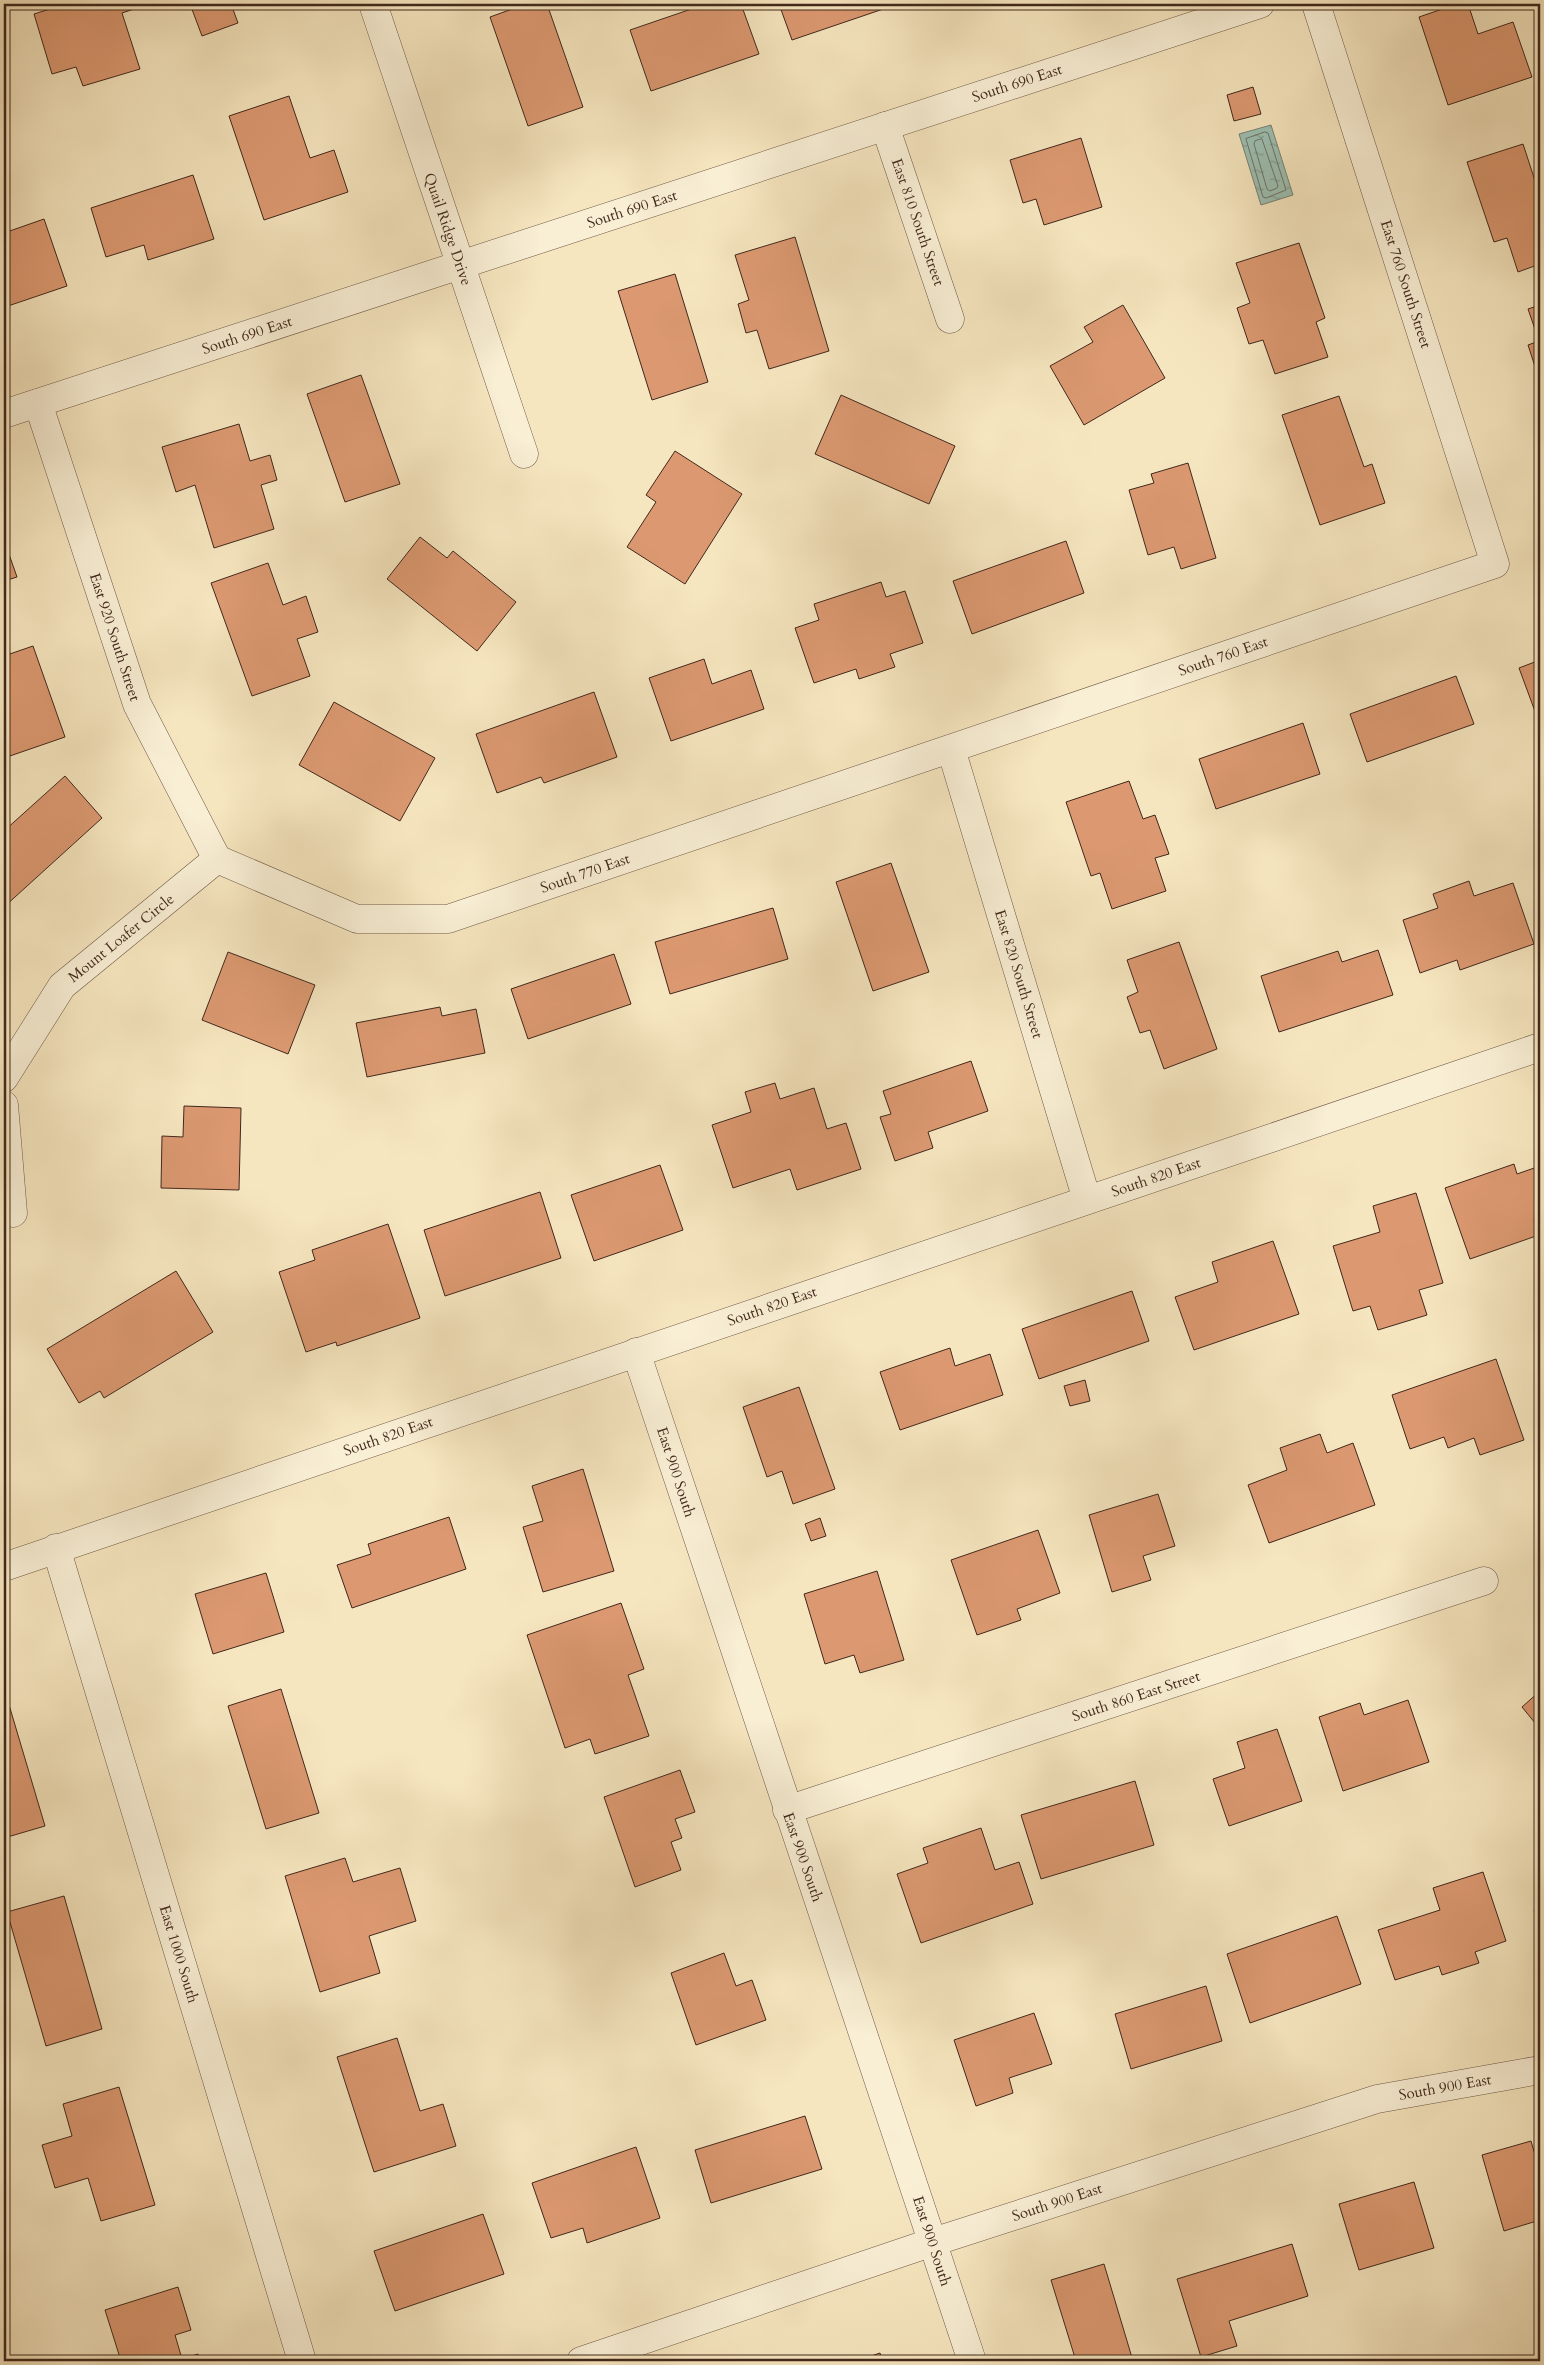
<svg xmlns="http://www.w3.org/2000/svg" width="1544" height="2365" font-family="Cardo,serif">
	<defs>
		<pattern id="water-ripples" width="26" height="14" patternUnits="userSpaceOnUse" patternTransform="scale(1.25)"><rect width="26" height="14" fill="#9dc0b2"/><path d="M2 4q2-2 4 0t4 0M15 11q2-2 4 0t4 0" fill="none" stroke="#829c90"/></pattern>
	</defs>
	<rect width="100%" height="100%" fill="#f6e6bf"/>
	<filter id="stains"><feTurbulence type="fractalNoise" baseFrequency=".004" numOctaves="4"/><feColorMatrix values="0 0 0 0 .2 0 0 0 0 .09 0 0 0 0 .02 0 0 0 .5 -.17"/></filter>
	<radialGradient id="worn" r=".72"><stop offset=".6" stop-color="#630" stop-opacity="0"/><stop offset="1" stop-color="#630" stop-opacity=".3"/></radialGradient>
	<polygon fill="url(#water-ripples)" stroke="#788376" points="1271,125 1293,195 1261,205 1239,134"/>
	<g fill="none" stroke-linecap="round" stroke-linejoin="round">
		<g stroke="#6f7468" stroke-width="1">
			<polygon points="1265,132 1268,133 1286,190 1266,198 1263,197 1246,139"/>
			<polygon points="1262,139 1278,186 1277,188 1270,191 1267,189 1254,144 1255,141"/>
		</g>
	</g>
	<g fill="#dc9971" stroke="#41281d">
		<polygon points="66,4 142,4 143,6 122,13 140,69 83,86 76,67 52,74 34,14"/>
		<polygon points="190,4 231,4 238,23 202,36"/>
		<polygon points="526,4 547,4 583,107 528,126 490,17"/>
		<polygon points="706,4 741,4 759,54 651,91 630,30"/>
		<polygon points="779,4 898,4 792,40"/>
		<polygon points="1457,4 1468,4 1478,34 1513,22 1532,77 1448,105 1419,17"/>
		<polygon points="1253,87 1261,114 1234,121 1227,95"/>
		<polygon points="289,96 310,158 334,150 348,192 264,220 229,116"/>
		<polygon points="1081,138 1102,207 1044,225 1036,199 1023,203 1010,160"/>
		<polygon points="1523,144 1540,196 1540,264 1518,272 1507,238 1494,242 1467,162"/>
		<polygon points="193,175 214,239 148,260 144,245 106,257 91,208"/>
		<polygon points="44,219 67,286 5,307 4,233"/>
		<polygon points="795,237 829,351 769,369 757,330 746,333 738,304 749,300 735,255"/>
		<polygon points="1299,243 1325,318 1316,322 1328,357 1275,374 1263,340 1249,344 1237,308 1250,303 1236,263"/>
		<polygon points="675,274 708,382 652,400 618,291"/>
		<polygon points="1123,305 1165,378 1084,425 1050,366 1093,342 1084,327"/>
		<polygon points="1540,305 1540,382 1528,345 1539,341 1528,309"/>
		<polygon points="361,375 400,484 345,502 307,394"/>
		<polygon points="841,395 955,446 929,504 815,454"/>
		<polygon points="1339,396 1364,467 1372,464 1385,503 1320,525 1282,415"/>
		<polygon points="239,424 250,461 270,455 277,480 261,485 274,529 214,548 195,485 176,492 162,447"/>
		<polygon points="675,451 742,494 685,584 627,547 656,502 646,495"/>
		<polygon points="1188,463 1216,558 1181,569 1174,547 1148,555 1129,490 1154,483 1151,474"/>
		<polygon points="420,537 447,558 453,551 516,602 477,651 387,579"/>
		<polygon points="4,540 17,577 4,581"/>
		<polygon points="1066,541 1084,593 972,634 953,581"/>
		<polygon points="268,563 283,605 306,596 318,632 297,639 310,676 252,696 211,583"/>
		<polygon points="881,582 886,597 905,591 923,643 890,654 895,667 859,679 856,669 814,683 795,628 819,620 814,604"/>
		<polygon points="33,646 65,737 4,758 4,656"/>
		<polygon points="704,659 712,684 751,670 764,709 671,741 649,678"/>
		<polygon points="1540,660 1540,725 1519,668"/>
		<polygon points="1456,676 1474,724 1367,762 1350,714"/>
		<polygon points="594,692 617,757 544,783 541,777 497,793 476,734"/>
		<polygon points="334,702 435,758 400,821 299,765"/>
		<polygon points="1303,723 1320,774 1216,809 1199,759"/>
		<polygon points="65,776 102,818 4,907 4,831"/>
		<polygon points="1129,781 1143,819 1155,815 1169,854 1155,858 1166,891 1112,909 1100,873 1091,876 1066,802"/>
		<polygon points="891,863 929,972 873,991 836,882"/>
		<polygon points="1469,881 1474,896 1513,883 1534,944 1460,970 1457,960 1420,973 1403,920 1438,908 1433,894"/>
		<polygon points="773,908 788,959 670,994 655,942"/>
		<polygon points="1179,942 1217,1049 1164,1069 1150,1030 1140,1033 1127,997 1138,992 1127,960"/>
		<polygon points="1378,950 1393,995 1279,1032 1261,976 1338,951 1342,962"/>
		<polygon points="228,952 315,985 288,1054 202,1020"/>
		<polygon points="614,954 631,1004 528,1039 511,989"/>
		<polygon points="440,1007 442,1016 476,1009 485,1053 367,1077 356,1023"/>
		<polygon points="971,1061 988,1111 928,1132 933,1148 895,1161 880,1117 891,1114 883,1091"/>
		<polygon points="775,1083 780,1099 814,1088 827,1129 846,1123 861,1169 797,1190 790,1169 733,1188 712,1125 751,1112 745,1092"/>
		<polygon points="184,1106 241,1108 239,1190 161,1188 162,1136 183,1137"/>
		<polygon points="1514,1164 1517,1174 1540,1166 1540,1218 1534,1220 1539,1235 1470,1259 1445,1188"/>
		<polygon points="660,1165 683,1230 594,1261 571,1195"/>
		<polygon points="540,1192 561,1258 445,1296 424,1230"/>
		<polygon points="1416,1193 1443,1283 1419,1290 1427,1315 1378,1330 1370,1306 1353,1311 1333,1246 1380,1232 1373,1206"/>
		<polygon points="388,1224 420,1318 337,1346 336,1342 306,1352 279,1272 315,1260 312,1250"/>
		<polygon points="1273,1241 1299,1314 1194,1350 1175,1297 1218,1282 1212,1262"/>
		<polygon points="176,1271 213,1332 104,1398 100,1391 79,1403 47,1349"/>
		<polygon points="1132,1291 1149,1341 1039,1379 1022,1329"/>
		<polygon points="950,1348 955,1366 990,1354 1003,1395 900,1430 880,1372"/>
		<polygon points="1496,1359 1524,1440 1480,1455 1474,1438 1448,1448 1444,1437 1410,1449 1392,1395"/>
		<polygon points="1085,1380 1090,1401 1070,1406 1064,1386"/>
		<polygon points="799,1387 835,1489 793,1504 782,1471 767,1477 743,1407"/>
		<polygon points="1320,1434 1327,1453 1353,1443 1375,1505 1269,1543 1248,1485 1287,1470 1280,1448"/>
		<polygon points="583,1469 614,1571 543,1592 523,1527 543,1521 532,1486"/>
		<polygon points="1158,1494 1175,1546 1143,1556 1151,1580 1112,1592 1089,1515"/>
		<polygon points="449,1517 466,1569 352,1608 337,1565 371,1554 368,1544"/>
		<polygon points="820,1518 826,1536 811,1541 805,1524"/>
		<polygon points="1038,1530 1060,1593 1017,1609 1021,1620 977,1635 951,1560"/>
		<polygon points="877,1571 904,1660 860,1673 854,1655 825,1664 804,1594"/>
		<polygon points="266,1573 284,1632 213,1654 195,1594"/>
		<polygon points="621,1603 644,1669 628,1675 649,1736 595,1754 590,1739 565,1748 527,1635"/>
		<polygon points="4,1688 45,1826 4,1838"/>
		<polygon points="281,1689 319,1813 266,1829 228,1706"/>
		<polygon points="1540,1691 1540,1729 1522,1707"/>
		<polygon points="1408,1700 1429,1762 1343,1791 1319,1717 1360,1703 1364,1715"/>
		<polygon points="1277,1729 1302,1801 1229,1826 1213,1779 1245,1768 1237,1742"/>
		<polygon points="680,1770 695,1812 675,1819 682,1838 671,1842 681,1870 635,1887 604,1797"/>
		<polygon points="1135,1781 1154,1845 1041,1879 1021,1815"/>
		<polygon points="981,1828 995,1870 1019,1862 1033,1904 921,1943 897,1874 928,1863 923,1848"/>
		<polygon points="345,1858 353,1882 400,1868 416,1921 369,1936 380,1973 320,1992 285,1876"/>
		<polygon points="1483,1872 1506,1941 1475,1952 1479,1963 1442,1975 1439,1966 1395,1980 1378,1930 1440,1910 1433,1888"/>
		<polygon points="64,1896 102,2029 46,2046 7,1912"/>
		<polygon points="1540,1908 1540,1931 1534,1910"/>
		<polygon points="1337,1916 1361,1984 1250,2023 1227,1954"/>
		<polygon points="724,1953 736,1986 752,1980 766,2020 696,2045 671,1973"/>
		<polygon points="1206,1986 1222,2041 1131,2069 1115,2014"/>
		<polygon points="1034,2013 1052,2064 1009,2078 1013,2093 976,2106 954,2040"/>
		<polygon points="397,2038 420,2111 443,2104 456,2146 374,2172 337,2057"/>
		<polygon points="119,2087 155,2205 101,2221 88,2178 55,2188 42,2145 72,2136 63,2104"/>
		<polygon points="805,2116 822,2169 711,2203 695,2150"/>
		<polygon points="1531,2141 1537,2162 1540,2161 1540,2220 1504,2231 1482,2155"/>
		<polygon points="636,2147 660,2218 587,2243 583,2228 551,2238 532,2183"/>
		<polygon points="1414,2182 1434,2248 1359,2270 1339,2204"/>
		<polygon points="483,2214 504,2274 395,2311 374,2251"/>
		<polygon points="1292,2244 1308,2296 1229,2321 1237,2346 1201,2357 1177,2279"/>
		<polygon points="1104,2264 1133,2361 1076,2361 1051,2280"/>
		<polygon points="178,2287 191,2330 175,2335 182,2359 198,2354 201,2361 121,2361 105,2310"/>
		<polygon points="880,2353 883,2361 857,2361"/>
	</g>
	<g fill="none" stroke-linecap="round" stroke-linejoin="round">
		<g stroke="#6e5846" stroke-width="29">
			<g id="minor">
				<polyline points="373,4 524,454"/>
				<polyline points="885,126 950,319"/>
				<polyline points="38,403 137,704 217,859"/>
				<polyline points="4,414 1260,4"/>
				<polyline points="951,749 1087,1200"/>
				<polyline points="217,859 357,919 448,919 1495,564 1316,4"/>
				<polyline points="4,1078 62,986 217,859"/>
				<polyline points="4,1105 13,1213"/>
				<polyline points="636,1352 972,2361"/>
				<polyline points="56,1548 302,2361"/>
				<polyline points="4,1567 1540,1047"/>
				<polyline points="787,1810 1484,1581"/>
				<polyline points="581,2361 933,2242 1377,2099 1540,2070"/>
			</g>
		</g>
		<use href="#minor" stroke="#f9efd5" stroke-width="28"/>
	</g>
	<g text-anchor="middle" stroke-width="4" stroke-linejoin="round" paint-order="stroke">
		<g font-size="15" fill="#41281d" stroke="#f9efd5">
			<text transform="translate(1017 83) rotate(-18)" y="5">South 690 East</text>
			<text transform="translate(632 209) rotate(-18)" y="5">South 690 East</text>
			<text transform="translate(918 222) rotate(71)" y="5">East 810 South Street</text>
			<text transform="translate(448 229) rotate(71)" y="5">Quail Ridge Drive</text>
			<text transform="translate(1406 284) rotate(72)" y="5">East 760 South Street</text>
			<text transform="translate(247 335) rotate(-18)" y="5">South 690 East</text>
			<text transform="translate(115 637) rotate(72)" y="5">East 920 South Street</text>
			<text transform="translate(1223 656) rotate(-19)" y="5">South 760 East</text>
			<text transform="translate(585 873) rotate(-19)" y="5">South 770 East</text>
			<text transform="translate(121 938) rotate(-39)" y="5">Mount Loafer Circle</text>
			<text transform="translate(1019 974) rotate(73)" y="5">East 820 South Street</text>
			<text transform="translate(1156 1177) rotate(-19)" y="5">South 820 East</text>
			<text transform="translate(772 1306) rotate(-19)" y="5">South 820 East</text>
			<text transform="translate(388 1436) rotate(-19)" y="5">South 820 East</text>
			<text transform="translate(676 1472) rotate(72)" y="5">East 900 South</text>
			<text transform="translate(1136 1696) rotate(-18)" y="5">South 860 East Street</text>
			<text transform="translate(803 1857) rotate(71)" y="5">East 900 South</text>
			<text transform="translate(179 1954) rotate(73)" y="5">East 1000 South</text>
			<text transform="translate(1445 2087) rotate(-10)" y="5">South 900 East</text>
			<text transform="translate(1057 2202) rotate(-18)" y="5">South 900 East</text>
			<text transform="translate(932 2241) rotate(72)" y="5">East 900 South</text>
		</g>
	</g>
	<rect width="1544" height="2365" fill="none" stroke="#f6e6bf" stroke-width="20"/>
	<rect x="5" y="5" width="1534" height="2355" fill="none" stroke="#41281d" stroke-width="2.5"/>
	<rect x="10" y="10" width="1524" height="2345" fill="none" stroke="#41281d"/>
	<rect width="100%" height="100%" filter="url(#stains)"/>
	<rect width="100%" height="100%" fill="url(#worn)"/>
</svg>
